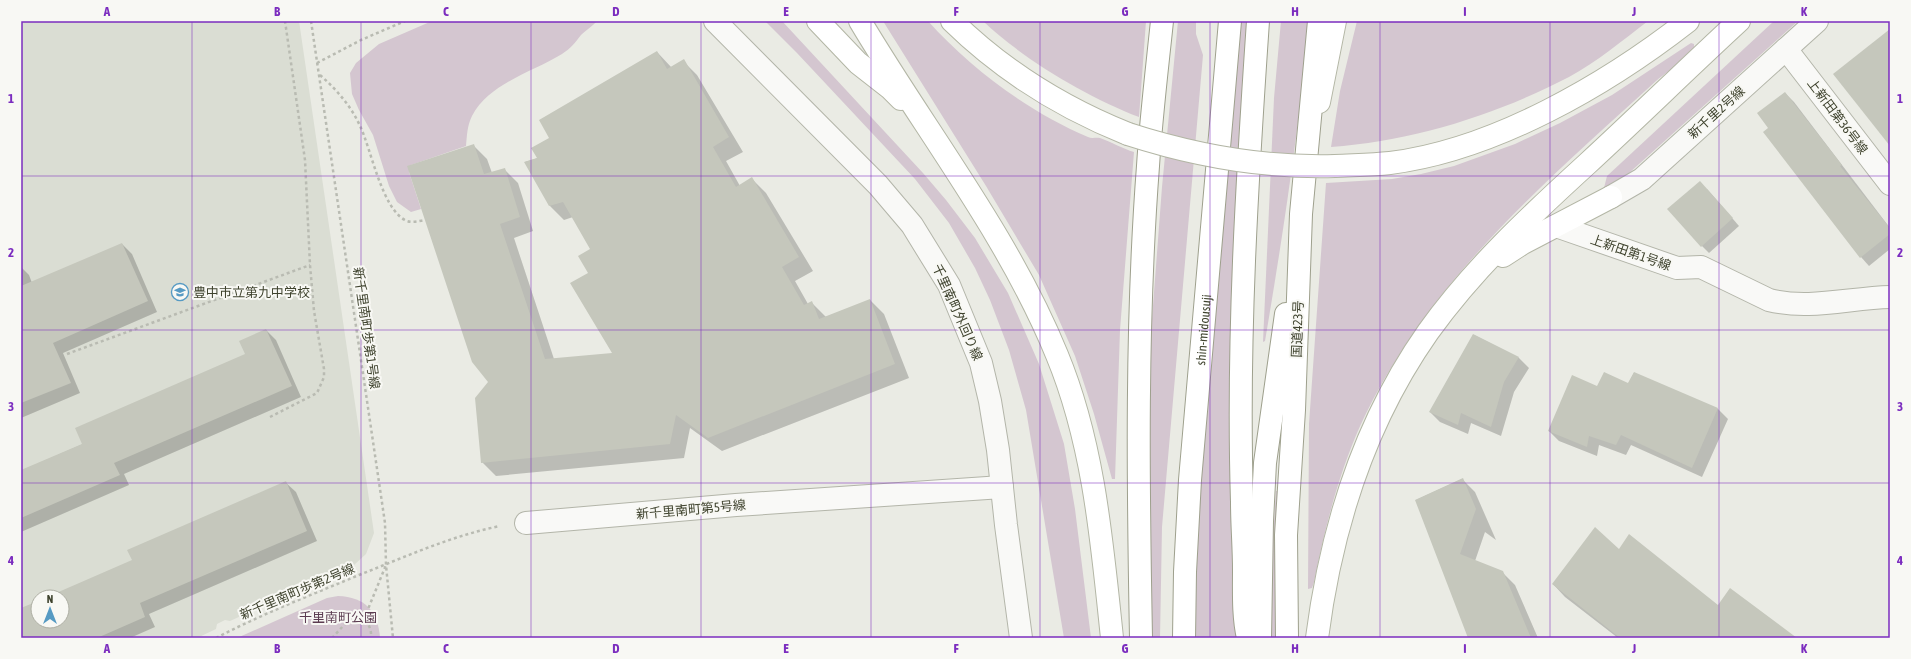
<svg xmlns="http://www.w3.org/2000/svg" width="1911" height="659" font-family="'Asap Condensed','Noto Sans JP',sans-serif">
	<rect width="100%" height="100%" fill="#eaebe4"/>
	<path fill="#daddd3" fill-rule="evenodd" d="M21,21H299L374,533L366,554L354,565L230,621L225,620L217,624L216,629L197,638H21ZM38,597H62V621H38Z"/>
	<g fill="#d4c6d0">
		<path d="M432,21H597C593,26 586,30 581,35C575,43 571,48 562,54C533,72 489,83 472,116C467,126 467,136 466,146L411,165L409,172L421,209L411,212L397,202L389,186L373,135L359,110L352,94L350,73L356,63L379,44Z"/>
		<polygon points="765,21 782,21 923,173 946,200 975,238 1008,293 1039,364 1064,444 1075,509 1091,638 1064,638 1026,410 1009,350 990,300 975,268 949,223 915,179 797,53"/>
		<path d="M883,21H928C971,69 1029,112 1088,137C1092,139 1096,137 1100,138C1112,142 1123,149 1134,152L1120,330L1115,479H1112L1094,414L1075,356L1039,275L986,186Z"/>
		<path d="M983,21H1146L1139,117C1087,97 1024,60 983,21Z"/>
		<polygon points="1178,21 1196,21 1196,34 1203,55 1162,527 1160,638 1148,638 1147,570 1151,332 1162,187"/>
		<polygon points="1238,21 1248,21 1237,638 1193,638 1200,460"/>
		<path d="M1281,21H1309C1299,128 1283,235 1265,341L1263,342L1274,98Z"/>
		<path d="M1357,21H1648C1623,40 1597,62 1569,77C1496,115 1413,141 1331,147L1340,91Z"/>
		<polygon points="1774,21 1798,21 1629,173 1611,187 1604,188 1607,176"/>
		<path d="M1691,43L1694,44V47C1686,55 1678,64 1669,71C1665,74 1660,77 1656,81C1541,186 1429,280 1361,424C1338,475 1325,528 1314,582L1312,588L1308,589L1309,424L1326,183L1392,179L1421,174L1454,166L1515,144L1560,123L1612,95Z"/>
		<polygon points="1276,491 1278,491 1280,638 1272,638 1272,552"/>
		<path d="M338,596C365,597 378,611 380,638H237L327,598Z"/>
	</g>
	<g fill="#0003">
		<polygon points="657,52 672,68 683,61 697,75 743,152 726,161 740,186 752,179 766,193 813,271 795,281 808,304 812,303 826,317 870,300 884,314 909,378 722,451 690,428 684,458 496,476 482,462 489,382 473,145 487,159 492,173 504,169 518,183 533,231 514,238 554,359 613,354 590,274 591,249 573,217 564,220 550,206 525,162 538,158 550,138"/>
		<polygon points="1785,93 1794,102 1890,228 1890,249 1869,266 1861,257 1770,128"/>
		<polygon points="1707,189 1739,226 1709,253 1702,246"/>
		<polygon points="122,244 132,254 157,312 63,353 80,393 21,418 21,267 29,275 32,283"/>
		<polygon points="266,330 276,340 301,397 124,474 129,485 21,532 21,471 83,444 246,355"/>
		<polygon points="1474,335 1519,358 1529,368 1514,392 1501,436 1471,423 1468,434 1440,422 1430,412"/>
		<polygon points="1634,373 1718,409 1728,419 1702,477 1631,445 1626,455 1599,445 1597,456 1559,441 1549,431 1598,387 1628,384"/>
		<polygon points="1462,479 1475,492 1496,540 1485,532 1475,561 1502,572 1515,585 1538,638 1469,638 1416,500"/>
		<polygon points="285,482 296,492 317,541 149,614 155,627 130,638 21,638 21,609 38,602 38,621 62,621 62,597 50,597 133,561"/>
		<polygon points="1619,550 1718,607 1795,638 1618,638 1565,597 1553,584"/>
	</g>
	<g fill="#c5c7bc">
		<polygon points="1890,29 1890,146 1833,74"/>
		<polygon points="657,51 667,69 684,59 729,137 713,147 736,187 752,177 799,257 782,267 804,305 812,301 819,319 870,299 895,364 708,438 676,415 670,444 481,463 475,398 488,382 472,362 407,166 474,144 484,174 505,168 520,217 500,224 545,359 612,353 570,283 588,273 578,256 590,249 563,202 549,206 524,162 537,158 531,148 549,138 539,120"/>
		<polygon points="1785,92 1842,165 1840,166 1890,228 1890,234 1860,258 1763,132 1768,128 1757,113"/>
		<polygon points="1700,181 1733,218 1701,247 1667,209"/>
		<polygon points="122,243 148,301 53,343 71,383 21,403 21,286"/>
		<polygon points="266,329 292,386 114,463 120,475 21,518 21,470 82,444 75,428 245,354 239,341"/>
		<polygon points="1473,334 1519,357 1504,382 1491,427 1461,413 1458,425 1429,412"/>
		<polygon points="1604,372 1628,383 1634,372 1718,408 1692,468 1621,435 1616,445 1589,436 1587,447 1548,431 1572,375 1597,386"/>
		<polygon points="1463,478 1476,509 1460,554 1503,571 1531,638 1468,638 1415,500"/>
		<polygon points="286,481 307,531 140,603 145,617 97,638 21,638 21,608 38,601 38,621 62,621 62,597 47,597 132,560 127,550"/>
		<polygon points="1595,527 1619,549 1629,534 1718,605 1730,588 1797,638 1620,638 1552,584"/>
	</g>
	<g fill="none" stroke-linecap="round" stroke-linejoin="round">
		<g stroke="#b3b5a9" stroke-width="24">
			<g id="minor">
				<polyline points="715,21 878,185 912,225 949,285 981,363 990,401 998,450 1006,525 1021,638"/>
				<polyline points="1786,49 1890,184"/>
				<polyline points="1611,197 1642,179 1817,21"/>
				<path d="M1556,226L1677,268L1701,267L1769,300C1809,310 1849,298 1890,297"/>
				<polyline points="526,523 736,505 1002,487"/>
			</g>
		</g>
		<g stroke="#b3b6a5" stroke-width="24">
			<g id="major">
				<polyline points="818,21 858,63 890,88 901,99"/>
				<path d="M860,21C926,132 1008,235 1057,355C1094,444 1102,543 1112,638"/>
				<path d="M952,21C1002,70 1063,108 1128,134"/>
				<polyline points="1319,102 1335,21"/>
				<path d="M1335,166C1353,165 1371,165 1390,163C1494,150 1606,85 1688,21"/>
				<polyline points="1503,256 1523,243 1611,197"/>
				<path d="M1317,638C1331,529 1364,423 1428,332C1473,269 1530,216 1587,164C1638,117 1688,68 1739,21"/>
			</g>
		</g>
		<g stroke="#9ea08d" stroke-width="24">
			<g id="highway">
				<path d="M1141,638C1138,481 1136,323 1148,166C1151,118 1157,69 1162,21"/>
				<path id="s1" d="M1184,638L1185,572L1190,480L1230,21"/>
				<path d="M1248,638C1243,616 1244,593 1244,570C1244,547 1242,525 1242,502C1237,341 1247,181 1258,21"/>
				<polyline points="1260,638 1262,521 1265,463 1286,314"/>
				<polyline points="1287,638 1286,535 1294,410 1301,214 1319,21"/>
			</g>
		</g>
		<g stroke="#b9bbb2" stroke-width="2.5" stroke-dasharray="3 3" stroke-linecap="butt">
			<polyline points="311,21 385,523 386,565 393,638"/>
			<polyline points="317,63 361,40 405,21"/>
			<path d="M320,75C337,90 351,106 360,126C371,148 382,211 407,221C413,223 419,221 425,220"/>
			<polyline points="67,354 310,265"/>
			<polyline points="270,417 317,393 324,377 324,369 314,311 310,265 305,160 285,21"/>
			<polyline points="364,619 386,565"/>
			<path d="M216,638C262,614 311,595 359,575C405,557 451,536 500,526"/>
			<path d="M332,638L345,624L356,617C367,618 372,628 371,638"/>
		</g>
		<use href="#minor" stroke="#f9f9f7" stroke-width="22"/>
		<use href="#major" stroke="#fff" stroke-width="22"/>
		<use href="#highway" stroke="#fff" stroke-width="22"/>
		<g stroke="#b3b6a5" stroke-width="24" stroke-linecap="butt">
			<path id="major-bridge" d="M1128,134C1196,156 1264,168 1335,166"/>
		</g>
		<use href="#major-bridge" stroke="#fff" stroke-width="22"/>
	</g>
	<path fill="none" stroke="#7b2cbf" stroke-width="1" stroke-opacity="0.55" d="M192,21V638M361,21V638M531,21V638M701,21V638M871,21V638M1040,21V638M1210,21V638M1380,21V638M1550,21V638M1719,21V638M21,176H1890M21,330H1890M21,483H1890"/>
	<defs>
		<g id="school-ring" transform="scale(0.9)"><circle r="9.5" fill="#f8f8f4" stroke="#569ac3" stroke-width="1.5"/><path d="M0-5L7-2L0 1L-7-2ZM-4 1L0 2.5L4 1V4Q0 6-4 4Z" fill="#569ac3"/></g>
	</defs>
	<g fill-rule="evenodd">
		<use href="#school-ring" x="180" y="292"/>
	</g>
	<g text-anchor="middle" stroke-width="4" stroke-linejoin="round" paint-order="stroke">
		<g font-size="13" fill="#3e422d" stroke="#f8f8f4">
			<text transform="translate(1716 112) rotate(-42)" y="5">新千里2号線</text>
			<text transform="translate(1838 116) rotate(53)" y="5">上新田第36号線</text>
			<text transform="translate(1631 252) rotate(19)" y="5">上新田第1号線</text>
			<text transform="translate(958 312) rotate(66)" y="5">千里南町外回り線</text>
			<text transform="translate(367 328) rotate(82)" y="5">新千里南町歩第1号線</text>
			<text dy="5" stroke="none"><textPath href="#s1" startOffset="309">shin-midousuji</textPath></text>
			<text transform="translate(1297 329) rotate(-88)" y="5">国道423号</text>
			<text transform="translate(691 509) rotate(-5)" y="5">新千里南町第5号線</text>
			<text transform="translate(297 591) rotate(-23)" y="5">新千里南町歩第2号線</text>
		</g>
		<g font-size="13" fill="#3e422d" stroke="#f8f8f4" text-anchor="start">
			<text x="193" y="297">豊中市立第九中学校</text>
		</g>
		<g font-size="13" fill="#5c3c51" stroke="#f8f8f4">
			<text x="338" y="622">千里南町公園</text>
		</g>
	</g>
	<rect width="1911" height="659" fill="none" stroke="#f8f8f4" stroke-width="44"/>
	<g transform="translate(50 609)"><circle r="19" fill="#f8f8f4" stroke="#aeafa4"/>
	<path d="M0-3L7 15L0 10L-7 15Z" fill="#569ac3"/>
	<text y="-6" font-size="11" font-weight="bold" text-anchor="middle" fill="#3e422d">N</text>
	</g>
	<rect x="22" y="22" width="1867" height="615" fill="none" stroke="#7b2cbf" stroke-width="1.5"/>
	<g font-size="13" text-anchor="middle" font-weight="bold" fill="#7b2cbf">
		<text x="107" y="16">A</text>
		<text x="277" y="16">B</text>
		<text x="446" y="16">C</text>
		<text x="616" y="16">D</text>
		<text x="786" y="16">E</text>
		<text x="956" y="16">F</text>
		<text x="1125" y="16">G</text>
		<text x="1295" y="16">H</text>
		<text x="1465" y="16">I</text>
		<text x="1634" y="16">J</text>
		<text x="1804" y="16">K</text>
		<text x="11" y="103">1</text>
		<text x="1900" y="103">1</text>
		<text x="11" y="257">2</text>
		<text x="1900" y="257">2</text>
		<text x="11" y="411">3</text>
		<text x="1900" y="411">3</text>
		<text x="11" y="565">4</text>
		<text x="1900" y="565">4</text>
		<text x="107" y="653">A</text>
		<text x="277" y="653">B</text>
		<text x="446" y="653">C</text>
		<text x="616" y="653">D</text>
		<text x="786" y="653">E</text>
		<text x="956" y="653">F</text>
		<text x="1125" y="653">G</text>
		<text x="1295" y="653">H</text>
		<text x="1465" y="653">I</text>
		<text x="1634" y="653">J</text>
		<text x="1804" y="653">K</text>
	</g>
</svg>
